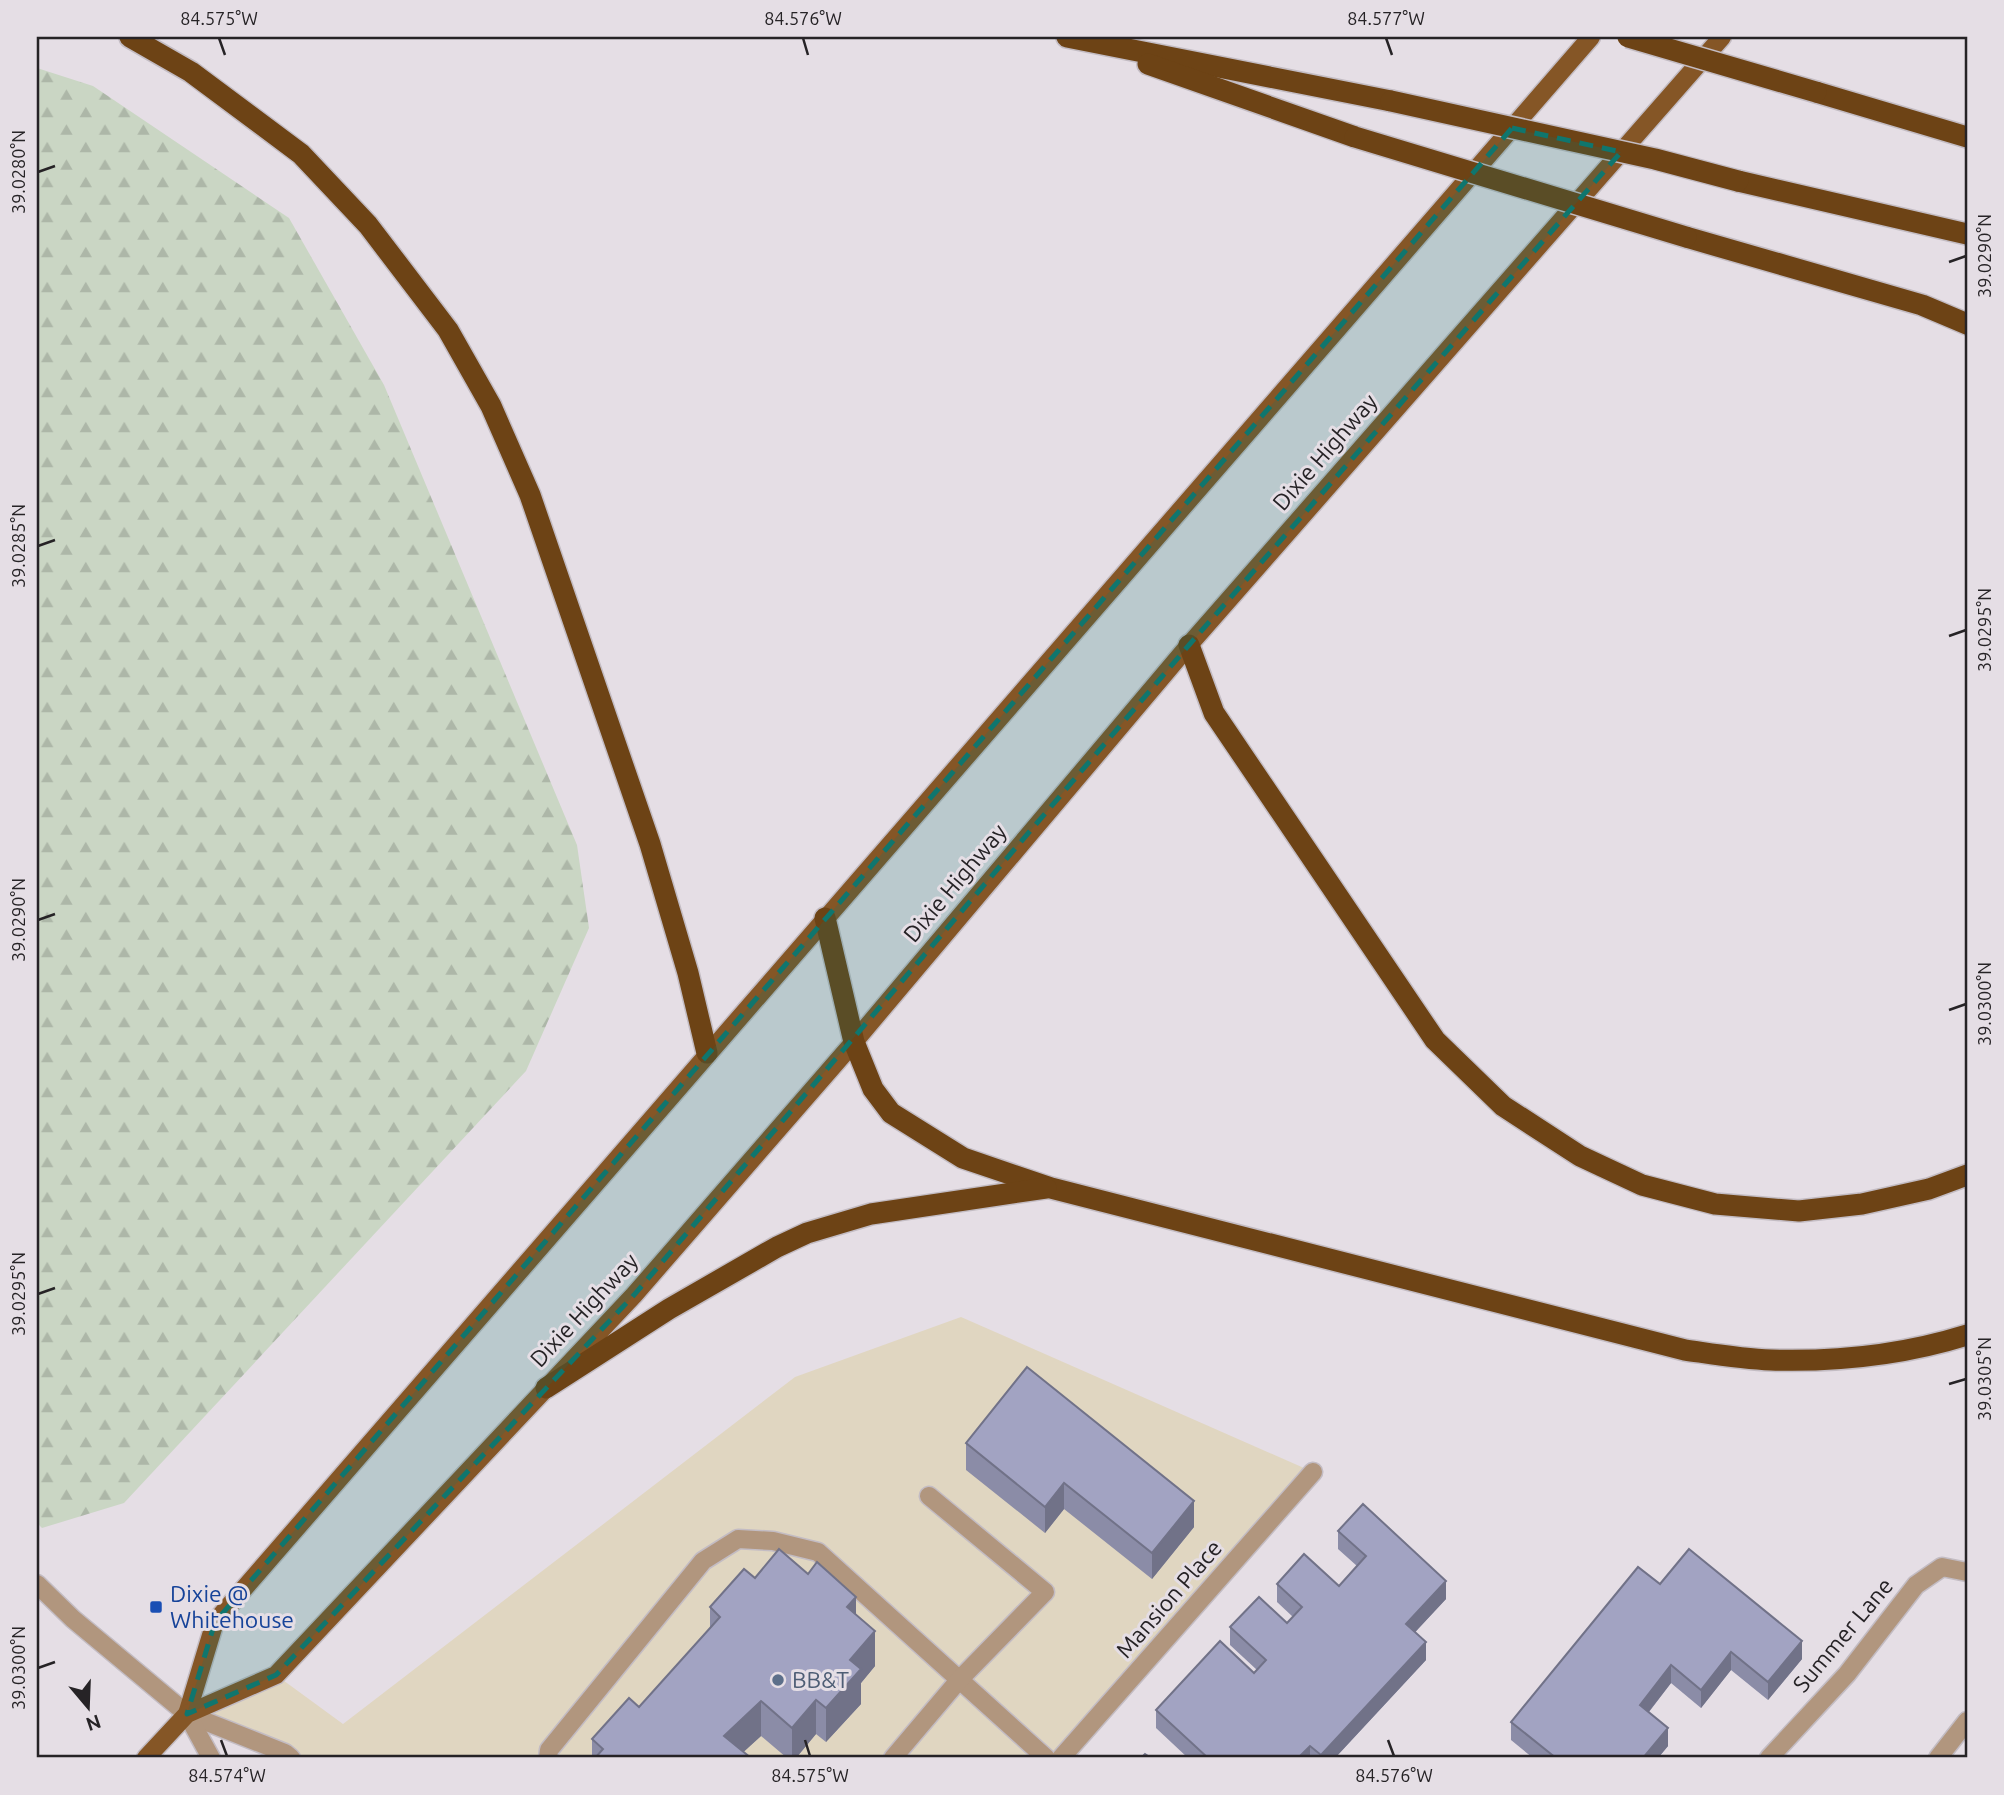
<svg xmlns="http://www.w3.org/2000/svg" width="2004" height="1795" font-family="Ubuntu,sans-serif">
	<defs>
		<pattern id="forest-firs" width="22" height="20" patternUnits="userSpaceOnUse" patternTransform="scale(1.75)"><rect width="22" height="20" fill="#cad6c4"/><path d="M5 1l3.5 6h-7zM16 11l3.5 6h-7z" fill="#adb7a8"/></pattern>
	</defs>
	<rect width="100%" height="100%" fill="#e5dee5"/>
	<polygon fill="#e0d6c1" points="961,1317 1313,1472 1061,1758 291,1758 187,1714 276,1675 343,1724 795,1377"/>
	<polygon fill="url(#forest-firs)" points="37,68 93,86 289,218 384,385 577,845 589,928 526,1071 124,1503 42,1528 37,1523"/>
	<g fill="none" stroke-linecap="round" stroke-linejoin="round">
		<g stroke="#c3bcc3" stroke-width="21">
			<g id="lane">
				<polyline points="548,1758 549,1750 703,1561 738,1539 773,1541 818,1552 1046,1758"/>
				<polyline points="893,1758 959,1680 1045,1592 929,1496"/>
			</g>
		</g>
		<g stroke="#c3bcc3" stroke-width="21">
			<g id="street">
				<polyline points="37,1584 73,1619 187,1714 285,1753 291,1758"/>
				<polyline points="187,1714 211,1758"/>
				<polyline points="1061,1758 1313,1472"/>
				<polyline points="1769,1758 1847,1674 1916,1585 1942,1567 1967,1572"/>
				<polyline points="1938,1758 1967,1721"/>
			</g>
		</g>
		<g stroke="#c3bcc3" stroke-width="21">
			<g id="primary">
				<polyline points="187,1714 215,1622 1591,37"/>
				<polyline points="146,1758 187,1714 276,1675 634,1295 854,1042 1189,645 1722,37"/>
			</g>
		</g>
		<g stroke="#c3bcc3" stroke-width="24">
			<g id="highway">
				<polyline points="130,37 191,72 301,154 368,225 448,330 491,406 530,495 650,844 688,973 707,1053"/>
				<polyline points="1067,37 1391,101"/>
				<polyline points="1148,64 1355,137"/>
				<polyline points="1816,92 1967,137"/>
				<polyline points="1738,181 1967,234"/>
				<polyline points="1686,237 1922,305 1967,324"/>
				<polyline points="1189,645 1214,713 1435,1040 1503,1106 1580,1156 1642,1185 1715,1204 1799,1211 1862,1204 1929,1189 1967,1175"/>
				<path d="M825,918L854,1042L873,1089L891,1113L963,1158L1051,1188L1685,1350C1713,1354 1742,1359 1771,1360C1838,1362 1903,1355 1967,1335"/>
				<polyline points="546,1388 669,1309 777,1247 807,1233 871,1214 1046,1188"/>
			</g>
		</g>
		<use href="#lane" stroke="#b1967e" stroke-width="18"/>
		<use href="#street" stroke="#b1967e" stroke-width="18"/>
		<use href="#primary" stroke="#855626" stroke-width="18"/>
		<use href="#highway" stroke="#6d4315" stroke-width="21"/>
		<g stroke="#c3bcc3" stroke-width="24" stroke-linecap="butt">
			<g id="highway-bridge">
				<polyline points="1628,37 1816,92"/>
				<polyline points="1391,101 1655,159 1738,181"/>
				<polyline points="1355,137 1686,237"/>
			</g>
		</g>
		<use href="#highway-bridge" stroke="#6d4315" stroke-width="21"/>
	</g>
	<g fill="#8b8ca7">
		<polygon points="966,1443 1194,1527 1152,1579 1064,1509 1045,1533 966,1470"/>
		<polygon points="1338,1531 1446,1599 1415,1632 1426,1660 1335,1758 1188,1758 1156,1728 1156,1710 1254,1673 1257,1670 1230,1645 1230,1627 1287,1623 1293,1617 1277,1602 1277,1584 1339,1586 1357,1566 1338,1549"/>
		<polygon points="755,1578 856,1615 875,1666 861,1683 861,1704 826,1742 816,1734 796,1758 787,1758 761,1736 743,1752 751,1758 592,1758 592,1739 639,1707 710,1628 710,1607"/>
		<polygon points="1660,1584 1802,1659 1768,1700 1731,1670 1701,1708 1671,1683 1649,1712 1668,1746 1658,1758 1533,1758 1511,1740 1511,1722"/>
	</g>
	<g fill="#717288">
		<polygon points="1064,1483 1064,1509 1045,1533 1045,1507"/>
		<polygon points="1194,1501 1194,1527 1152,1579 1152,1553"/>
		<polygon points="1446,1581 1446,1599 1406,1642 1406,1624"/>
		<polygon points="856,1597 856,1631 847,1607"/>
		<polygon points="875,1631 875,1666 861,1683 861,1704 826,1742 826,1708 850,1660"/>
		<polygon points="1802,1641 1802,1659 1768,1700 1768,1682"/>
		<polygon points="1426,1642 1426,1660 1335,1758 1321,1758 1321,1755"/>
		<polygon points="1731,1652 1731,1670 1701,1708 1701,1690"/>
		<polygon points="1671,1665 1671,1683 1640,1723 1640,1705"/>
		<polygon points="816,1700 816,1734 796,1758 792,1758 792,1728"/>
		<polygon points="761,1701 761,1736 737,1758 724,1736"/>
		<polygon points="1668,1728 1668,1746 1658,1758 1643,1758"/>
		<polygon points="1310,1746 1310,1758 1298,1758"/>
	</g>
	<g fill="#a2a3c2" stroke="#717288" stroke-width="2">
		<polygon points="1027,1367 1194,1501 1152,1553 1064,1483 1045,1507 966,1443"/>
		<polygon points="1363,1504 1446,1581 1406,1624 1426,1642 1321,1755 1310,1746 1298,1758 1208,1758 1156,1710 1220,1641 1254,1673 1266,1660 1230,1627 1259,1597 1287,1623 1302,1607 1277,1584 1304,1554 1339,1586 1366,1556 1338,1531"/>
		<polygon points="779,1549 808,1574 817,1562 856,1597 847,1607 875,1631 850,1660 861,1669 826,1708 816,1700 792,1728 761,1701 724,1736 751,1758 595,1758 603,1749 592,1739 629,1698 639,1707 720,1617 710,1607 744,1569 755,1578"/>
		<polygon points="1689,1549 1802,1641 1768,1682 1731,1652 1701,1690 1671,1665 1640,1705 1668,1728 1643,1758 1556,1758 1511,1722 1638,1567 1660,1584"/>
		<polygon points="1145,1754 1151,1758 1141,1758"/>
	</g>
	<path fill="#0f766e" fill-opacity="0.2" stroke="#0f766e" stroke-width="5" stroke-dasharray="14 9" stroke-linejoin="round" d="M1512,128L1621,152L1189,645L634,1295L276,1675L187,1714L215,1622Z"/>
	<path fill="none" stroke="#262326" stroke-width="2.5" d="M219,38L225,55M803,38L808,55M1386,38L1392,55M38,172L55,166M1949,262L1966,256M38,546L55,540M1949,636L1966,630M38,920L55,914M1949,1010L1966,1004M38,1294L55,1288M1949,1384L1966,1379M38,1668L55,1662M221,1740L227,1756M805,1740L810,1756M1388,1740L1394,1756"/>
	<rect fill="#1a4fb4" stroke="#e5dee5" stroke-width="2.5" x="149" y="1600" width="14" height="14" rx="3.5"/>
	<circle fill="#5c6f8a" stroke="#e5dee5" stroke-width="2.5" cx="778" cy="1680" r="7"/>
	<g text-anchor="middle" stroke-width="6" stroke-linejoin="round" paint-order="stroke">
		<g font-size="23" fill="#262326" stroke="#e5dee5">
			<text transform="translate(1325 452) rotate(-49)" y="8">Dixie Highway</text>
			<text transform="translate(955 883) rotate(-50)" y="8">Dixie Highway</text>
			<text transform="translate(584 1310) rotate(-47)" y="8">Dixie Highway</text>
			<text transform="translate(1169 1599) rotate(-49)" y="8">Mansion Place</text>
			<text transform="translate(1843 1635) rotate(-50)" y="8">Summer Lane</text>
		</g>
		<g font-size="23" fill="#164399" stroke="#e5dee5" text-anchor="start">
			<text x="170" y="1602">Dixie @<tspan x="170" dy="26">Whitehouse</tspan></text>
		</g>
		<g font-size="23" fill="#4e5e75" stroke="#e5dee5" text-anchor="start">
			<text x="792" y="1688">BB&amp;T</text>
		</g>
	</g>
	<rect width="2004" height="1795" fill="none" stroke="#e5dee5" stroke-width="77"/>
	<g transform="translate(88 1707) rotate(161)" stroke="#e5dee5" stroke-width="5" paint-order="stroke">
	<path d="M0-5L12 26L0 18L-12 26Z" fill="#262326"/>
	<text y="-10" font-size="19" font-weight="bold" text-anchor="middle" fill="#262326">N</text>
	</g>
	<rect x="38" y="38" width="1928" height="1718" fill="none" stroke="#262326" stroke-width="2.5"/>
	<g font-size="18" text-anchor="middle" fill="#262326">
		<text x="219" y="25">84.575°W</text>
		<text x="803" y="25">84.576°W</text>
		<text x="1386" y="25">84.577°W</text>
		<text transform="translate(19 172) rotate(-90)" y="6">39.0280°N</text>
		<text transform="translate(1985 256) rotate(-90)" y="6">39.0290°N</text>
		<text transform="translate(19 546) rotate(-90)" y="6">39.0285°N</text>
		<text transform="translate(1985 630) rotate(-90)" y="6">39.0295°N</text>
		<text transform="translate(19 920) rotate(-90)" y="6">39.0290°N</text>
		<text transform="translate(1985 1004) rotate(-90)" y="6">39.0300°N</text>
		<text transform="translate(19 1294) rotate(-90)" y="6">39.0295°N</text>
		<text transform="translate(1985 1379) rotate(-90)" y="6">39.0305°N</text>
		<text transform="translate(19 1668) rotate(-90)" y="6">39.0300°N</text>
		<text x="227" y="1782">84.574°W</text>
		<text x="810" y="1782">84.575°W</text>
		<text x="1394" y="1782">84.576°W</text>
	</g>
</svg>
